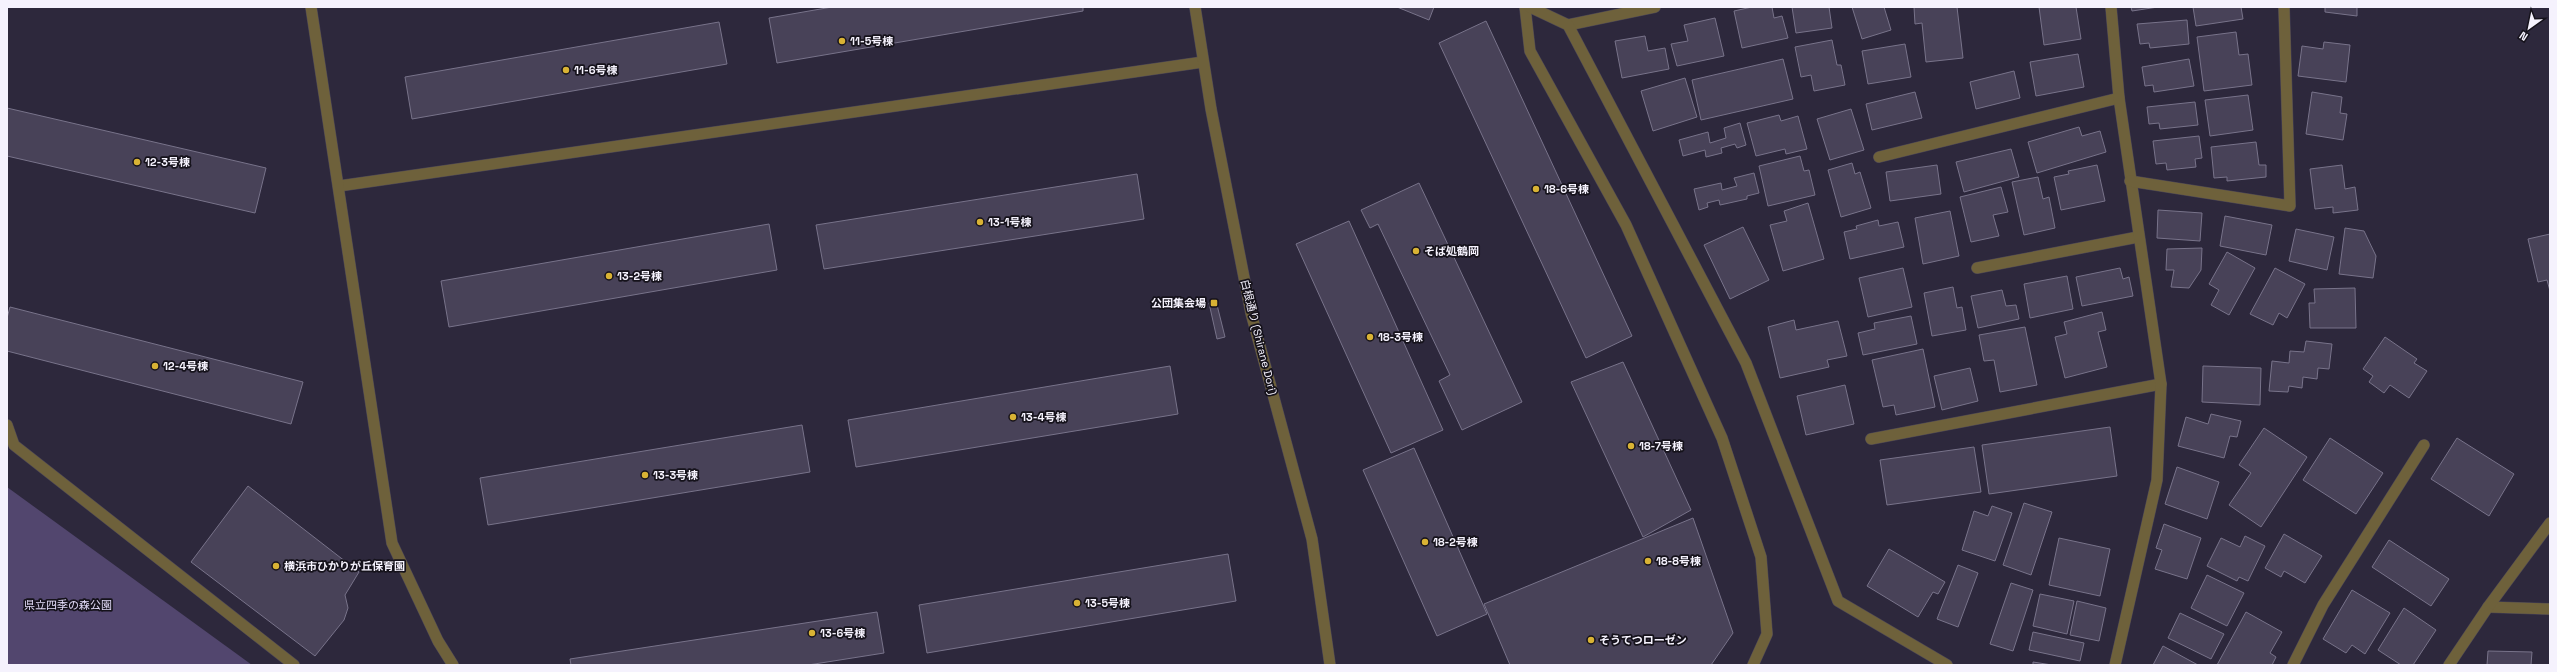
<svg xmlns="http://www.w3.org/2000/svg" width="2557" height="672" font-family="'Space Grotesk','Noto Sans JP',sans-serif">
	<rect width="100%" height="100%" fill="#2d283c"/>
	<polygon fill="#52466e" points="7,487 252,665 7,665"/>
	<g fill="#484258" stroke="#78738a">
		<polygon points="832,7 1083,7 1083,11 777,63 769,18"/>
		<polygon points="1397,7 1434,7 1429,20"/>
		<polygon points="1752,7 1772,7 1774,18 1782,16 1788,38 1742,48 1734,11"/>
		<polygon points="1792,7 1829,7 1832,28 1796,33"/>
		<polygon points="1852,7 1884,7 1891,30 1862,39"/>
		<polygon points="1914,7 1957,7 1963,58 1926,62 1922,23 1915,24"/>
		<polygon points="2039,7 2076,7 2081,39 2044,45"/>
		<polygon points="2131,7 2158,7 2132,11"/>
		<polygon points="2193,7 2241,7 2243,19 2196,26"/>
		<polygon points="2325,7 2357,7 2357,16 2325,12"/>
		<polygon points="1715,18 1724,56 1677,66 1671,44 1688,41 1684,25"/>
		<polygon points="2187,20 2189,44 2150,48 2149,43 2140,44 2137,24"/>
		<polygon points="1486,21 1632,336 1586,358 1439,43"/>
		<polygon points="719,22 727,64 412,119 405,77"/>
		<polygon points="2236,32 2239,55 2248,54 2252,85 2204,91 2197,37"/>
		<polygon points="1645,36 1648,51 1665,48 1669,69 1622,78 1615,41"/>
		<polygon points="1832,40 1837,65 1841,65 1845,85 1814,91 1811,75 1801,77 1795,47"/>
		<polygon points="2324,42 2350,45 2346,82 2298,76 2302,46 2323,49"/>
		<polygon points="1905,44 1911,77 1868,84 1862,51"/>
		<polygon points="2078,54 2084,87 2036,96 2030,62"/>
		<polygon points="1783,59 1793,99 1701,120 1692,80"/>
		<polygon points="2189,59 2194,86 2154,92 2153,85 2145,86 2142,67"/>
		<polygon points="2014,71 2020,98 1976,109 1970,82"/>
		<polygon points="1685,78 1697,117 1653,131 1641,91"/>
		<polygon points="1915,92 1922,118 1872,130 1866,104"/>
		<polygon points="2312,92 2342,97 2340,113 2347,114 2343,140 2306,134"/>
		<polygon points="2248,95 2253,130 2210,136 2205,100"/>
		<polygon points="2195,102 2198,125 2160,129 2159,123 2149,124 2147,107"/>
		<polygon points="7,108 266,168 255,213 7,156"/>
		<polygon points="1851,109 1864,150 1830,160 1817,119"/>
		<polygon points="1779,115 1781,121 1798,116 1807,149 1786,154 1785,149 1756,156 1747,123"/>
		<polygon points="1740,123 1746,145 1737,148 1735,144 1721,148 1722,153 1706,157 1705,150 1683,156 1679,140 1708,132 1710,143 1726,138 1724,128"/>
		<polygon points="2079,127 2082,136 2100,131 2106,152 2037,173 2028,142"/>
		<polygon points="2199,136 2202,158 2195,159 2196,167 2167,170 2166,163 2156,164 2153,141"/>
		<polygon points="2256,142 2259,165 2266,165 2266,177 2227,181 2227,177 2214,178 2211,147"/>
		<polygon points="2011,149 2019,177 1964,192 1956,162"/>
		<polygon points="1800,156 1804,171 1809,170 1815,195 1768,206 1759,166"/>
		<polygon points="1852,163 1855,174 1860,172 1871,208 1841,217 1828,170"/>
		<polygon points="1937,165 1941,194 1890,201 1886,172"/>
		<polygon points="2097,165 2105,201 2061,210 2054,177 2069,174 2068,171"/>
		<polygon points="2342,165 2345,189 2355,187 2358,210 2333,213 2333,207 2315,209 2310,169"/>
		<polygon points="1754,173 1759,193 1747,196 1747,199 1720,205 1719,200 1707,203 1708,207 1699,210 1694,189 1721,183 1722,190 1737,186 1734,178"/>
		<polygon points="1137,174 1144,219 824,269 816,225"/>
		<polygon points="2038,177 2043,199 2049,197 2055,228 2024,235 2012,182"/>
		<polygon points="1419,183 1522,402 1462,430 1439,381 1450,375 1378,224 1370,228 1361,210"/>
		<polygon points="2001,187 2008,212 1993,215 1999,236 1971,242 1960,197"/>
		<polygon points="1808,203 1824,259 1783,271 1770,225 1787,221 1784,211"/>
		<polygon points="2158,210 2202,213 2200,241 2157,238"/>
		<polygon points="1950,211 1959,256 1923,264 1915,218"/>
		<polygon points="2225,216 2272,225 2266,255 2220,246"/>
		<polygon points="1878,220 1879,226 1898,222 1904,247 1850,259 1844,232 1857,229 1856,226"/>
		<polygon points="1349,221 1443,430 1391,453 1296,244"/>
		<polygon points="769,224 777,270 449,327 441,281"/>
		<polygon points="1743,227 1769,280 1730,299 1704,245"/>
		<polygon points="2345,228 2364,231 2376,256 2373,278 2339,274"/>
		<polygon points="2296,229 2334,237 2327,270 2289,261"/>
		<polygon points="2550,234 2550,291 2547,280 2538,282 2528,239"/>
		<polygon points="2202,248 2201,270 2189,288 2171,287 2174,270 2166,270 2167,249"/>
		<polygon points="2227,252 2255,268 2229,315 2211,305 2219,290 2209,284"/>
		<polygon points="1903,268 1912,307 1868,317 1859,278"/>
		<polygon points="2120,268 2123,279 2129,277 2133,296 2082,306 2076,277"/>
		<polygon points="2275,268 2305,284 2287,318 2279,313 2273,325 2250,314"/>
		<polygon points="2067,276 2073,309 2030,318 2024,284"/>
		<polygon points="1953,287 1957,308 1962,307 1966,330 1932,336 1924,293"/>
		<polygon points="2355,288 2356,328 2310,328 2309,303 2315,303 2314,289"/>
		<polygon points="2002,290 2006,306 2016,305 2019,319 1978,328 1971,296"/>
		<polygon points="1216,301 1225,337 1217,339 1209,303"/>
		<polygon points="10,307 303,382 291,424 7,351 7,318"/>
		<polygon points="2102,312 2106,330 2098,332 2107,367 2065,378 2055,337 2067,334 2064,322"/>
		<polygon points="1911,316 1917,344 1863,355 1858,333 1875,329 1874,323"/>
		<polygon points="1794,320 1796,330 1838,321 1847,356 1827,360 1829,367 1780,378 1768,327"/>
		<polygon points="2025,327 2037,385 2000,392 1994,360 1984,361 1979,335"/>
		<polygon points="2385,337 2417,359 2414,363 2427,371 2409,398 2390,385 2384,393 2369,382 2373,376 2363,369"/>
		<polygon points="2306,341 2332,344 2329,369 2318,368 2317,379 2303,377 2302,388 2289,386 2288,392 2269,391 2272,361 2289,363 2290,351 2304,352"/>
		<polygon points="1923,349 1935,407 1896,415 1894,405 1883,407 1872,360"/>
		<polygon points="1623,362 1691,510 1643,537 1571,382"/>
		<polygon points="1170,366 1178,414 856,467 848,420"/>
		<polygon points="2203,366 2261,368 2260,405 2202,402"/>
		<polygon points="1970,368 1978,401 1942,410 1934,376"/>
		<polygon points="1845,385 1854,424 1806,435 1797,396"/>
		<polygon points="2211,414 2241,421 2237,437 2230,436 2224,458 2178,446 2186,417 2208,424"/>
		<polygon points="802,425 810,472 488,525 480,478"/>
		<polygon points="2110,427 2117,476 1989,494 1982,445"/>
		<polygon points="2264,428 2307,457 2261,527 2229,505 2251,473 2239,465"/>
		<polygon points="2330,438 2383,473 2356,514 2303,480"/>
		<polygon points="2457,438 2514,474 2489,516 2431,479"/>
		<polygon points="1974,447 1981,492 1887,505 1880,460"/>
		<polygon points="1414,448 1487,614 1437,636 1363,470"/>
		<polygon points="2177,467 2219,482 2207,519 2165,504"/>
		<polygon points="248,486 359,572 345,595 348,608 344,620 315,656 191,562"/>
		<polygon points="2024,503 2052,512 2031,575 2003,565"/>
		<polygon points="1992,506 2012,513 1995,561 1962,550 1974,511 1988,516"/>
		<polygon points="1693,518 1733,633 1711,665 1510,665 1484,604"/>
		<polygon points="2164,524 2201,538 2187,579 2155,569 2162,550 2156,548"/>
		<polygon points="2284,534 2322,556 2305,583 2284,571 2281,577 2265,568"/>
		<polygon points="2245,536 2265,546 2248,581 2239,577 2237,581 2207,566 2221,538 2240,547"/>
		<polygon points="2059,538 2110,549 2100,596 2049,585"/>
		<polygon points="2389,540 2449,579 2431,606 2372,567"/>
		<polygon points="1889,549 1945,582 1938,594 1933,592 1918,617 1867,586"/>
		<polygon points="1228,554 1236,601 927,653 919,605"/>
		<polygon points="1958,565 1978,573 1958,627 1937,619"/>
		<polygon points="2207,575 2244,593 2227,626 2191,608"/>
		<polygon points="2011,583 2033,590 2013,651 1990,644"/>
		<polygon points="2352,590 2390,613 2365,654 2352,645 2346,653 2323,639"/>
		<polygon points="2040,594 2074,601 2067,634 2033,626"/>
		<polygon points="2077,601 2106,608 2099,641 2070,635"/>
		<polygon points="2404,608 2436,630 2413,665 2401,665 2378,650"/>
		<polygon points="877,612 884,653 808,665 571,665 570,659"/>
		<polygon points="2246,612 2282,632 2270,653 2276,657 2272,665 2217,665"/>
		<polygon points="2180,613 2224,634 2211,659 2168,638"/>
		<polygon points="2033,632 2084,643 2080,661 2029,650"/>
		<polygon points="2163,646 2198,665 2153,665"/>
		<polygon points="2488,651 2532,652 2531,665 2487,665"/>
		<polygon points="2033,662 2052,665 2033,665"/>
	</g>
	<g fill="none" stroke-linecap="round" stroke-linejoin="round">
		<g stroke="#494457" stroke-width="12">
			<g id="service">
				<polyline points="1568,25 1655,7"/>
				<polyline points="1879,157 2119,98"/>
				<polyline points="339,186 1203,62"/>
				<polyline points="1977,268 2138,237"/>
				<polyline points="1871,439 2161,384"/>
				<polyline points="2488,607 2550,609"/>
				<polyline points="2293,665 2323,605 2424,445"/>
			</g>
		</g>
		<g stroke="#494457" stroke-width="12">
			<g id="minor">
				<polyline points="1525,7 1530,51 1626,225 1722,438 1761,557 1767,634 1753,665"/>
				<polyline points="1530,7 1568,25 1746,363 1838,601 1947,665"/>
				<polyline points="2111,7 2119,98 2161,384 2157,480 2115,665"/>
				<polyline points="2130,181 2290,206 2284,7"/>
				<polyline points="7,425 14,445 294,665"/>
				<polyline points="2449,665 2488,607 2550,523"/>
			</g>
		</g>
		<g stroke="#494457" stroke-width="12">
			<g id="tertiary">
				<polyline points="311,7 392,543 438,641 453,665"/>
				<polyline points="1195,7 1211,109 1251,313 1312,539 1330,665"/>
			</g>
		</g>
		<use href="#service" stroke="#6e613b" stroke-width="11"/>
		<use href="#minor" stroke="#6e613b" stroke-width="11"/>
		<use href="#tertiary" stroke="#6e613b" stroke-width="11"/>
	</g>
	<g fill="#d9b334" stroke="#15121b" stroke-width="1.5">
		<circle cx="842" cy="41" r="4"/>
		<circle cx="566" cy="70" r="4"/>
		<circle cx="137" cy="162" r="4"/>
		<circle cx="1536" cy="189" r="4"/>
		<circle cx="980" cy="222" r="4"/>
		<circle cx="1416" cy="251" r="4"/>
		<circle cx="609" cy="276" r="4"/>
		<rect x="1210" y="299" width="8" height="8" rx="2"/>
		<circle cx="1370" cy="337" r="4"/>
		<circle cx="155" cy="366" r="4"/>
		<circle cx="1013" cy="417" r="4"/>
		<circle cx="1631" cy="446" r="4"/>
		<circle cx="645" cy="475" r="4"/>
		<circle cx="1425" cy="542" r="4"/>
		<circle cx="1648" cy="561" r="4"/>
		<circle cx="276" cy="566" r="4"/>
		<circle cx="1077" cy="603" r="4"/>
		<circle cx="812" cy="633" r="4"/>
		<circle cx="1591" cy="640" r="4"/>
	</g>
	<g text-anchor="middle" stroke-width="3.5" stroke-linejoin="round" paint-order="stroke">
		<g font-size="11" font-weight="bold" fill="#f5f2fd" stroke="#15121b" text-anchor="start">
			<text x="850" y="45">11-5号棟</text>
			<text x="574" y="74">11-6号棟</text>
			<text x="145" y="166">12-3号棟</text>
			<text x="1544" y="193">18-6号棟</text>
			<text x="988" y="226">13-1号棟</text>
			<text x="1424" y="255">そば処鶴岡</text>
			<text x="617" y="280">13-2号棟</text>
			<text x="1206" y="307" text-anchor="end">公団集会場</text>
			<text x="1378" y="341">18-3号棟</text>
			<text x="163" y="370">12-4号棟</text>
			<text x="1021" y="421">13-4号棟</text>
			<text x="1639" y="450">18-7号棟</text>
			<text x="653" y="479">13-3号棟</text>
			<text x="1433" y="546">18-2号棟</text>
			<text x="1656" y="565">18-8号棟</text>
			<text x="284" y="570">横浜市ひかりが丘保育園</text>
			<text x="1085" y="607">13-5号棟</text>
			<text x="820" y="637">13-6号棟</text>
			<text x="1599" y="644">そうてつローゼン</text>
		</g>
		<g font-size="11" fill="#f5f2fd" stroke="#15121b">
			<text transform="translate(1259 337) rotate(76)" y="4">白根通り (Shirane Dori)</text>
		</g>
		<g font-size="11" fill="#e0d9f6" stroke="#15121b">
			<text x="68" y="609">県立四季の森公園</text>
		</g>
	</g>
	<rect width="2557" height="672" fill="none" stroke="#f5f2fd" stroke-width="16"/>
	<g transform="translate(2529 28) rotate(213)" stroke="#15121b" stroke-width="3" paint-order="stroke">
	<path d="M0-3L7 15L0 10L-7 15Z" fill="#f5f2fd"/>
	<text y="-6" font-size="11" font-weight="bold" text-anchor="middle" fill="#f5f2fd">N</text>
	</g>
</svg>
